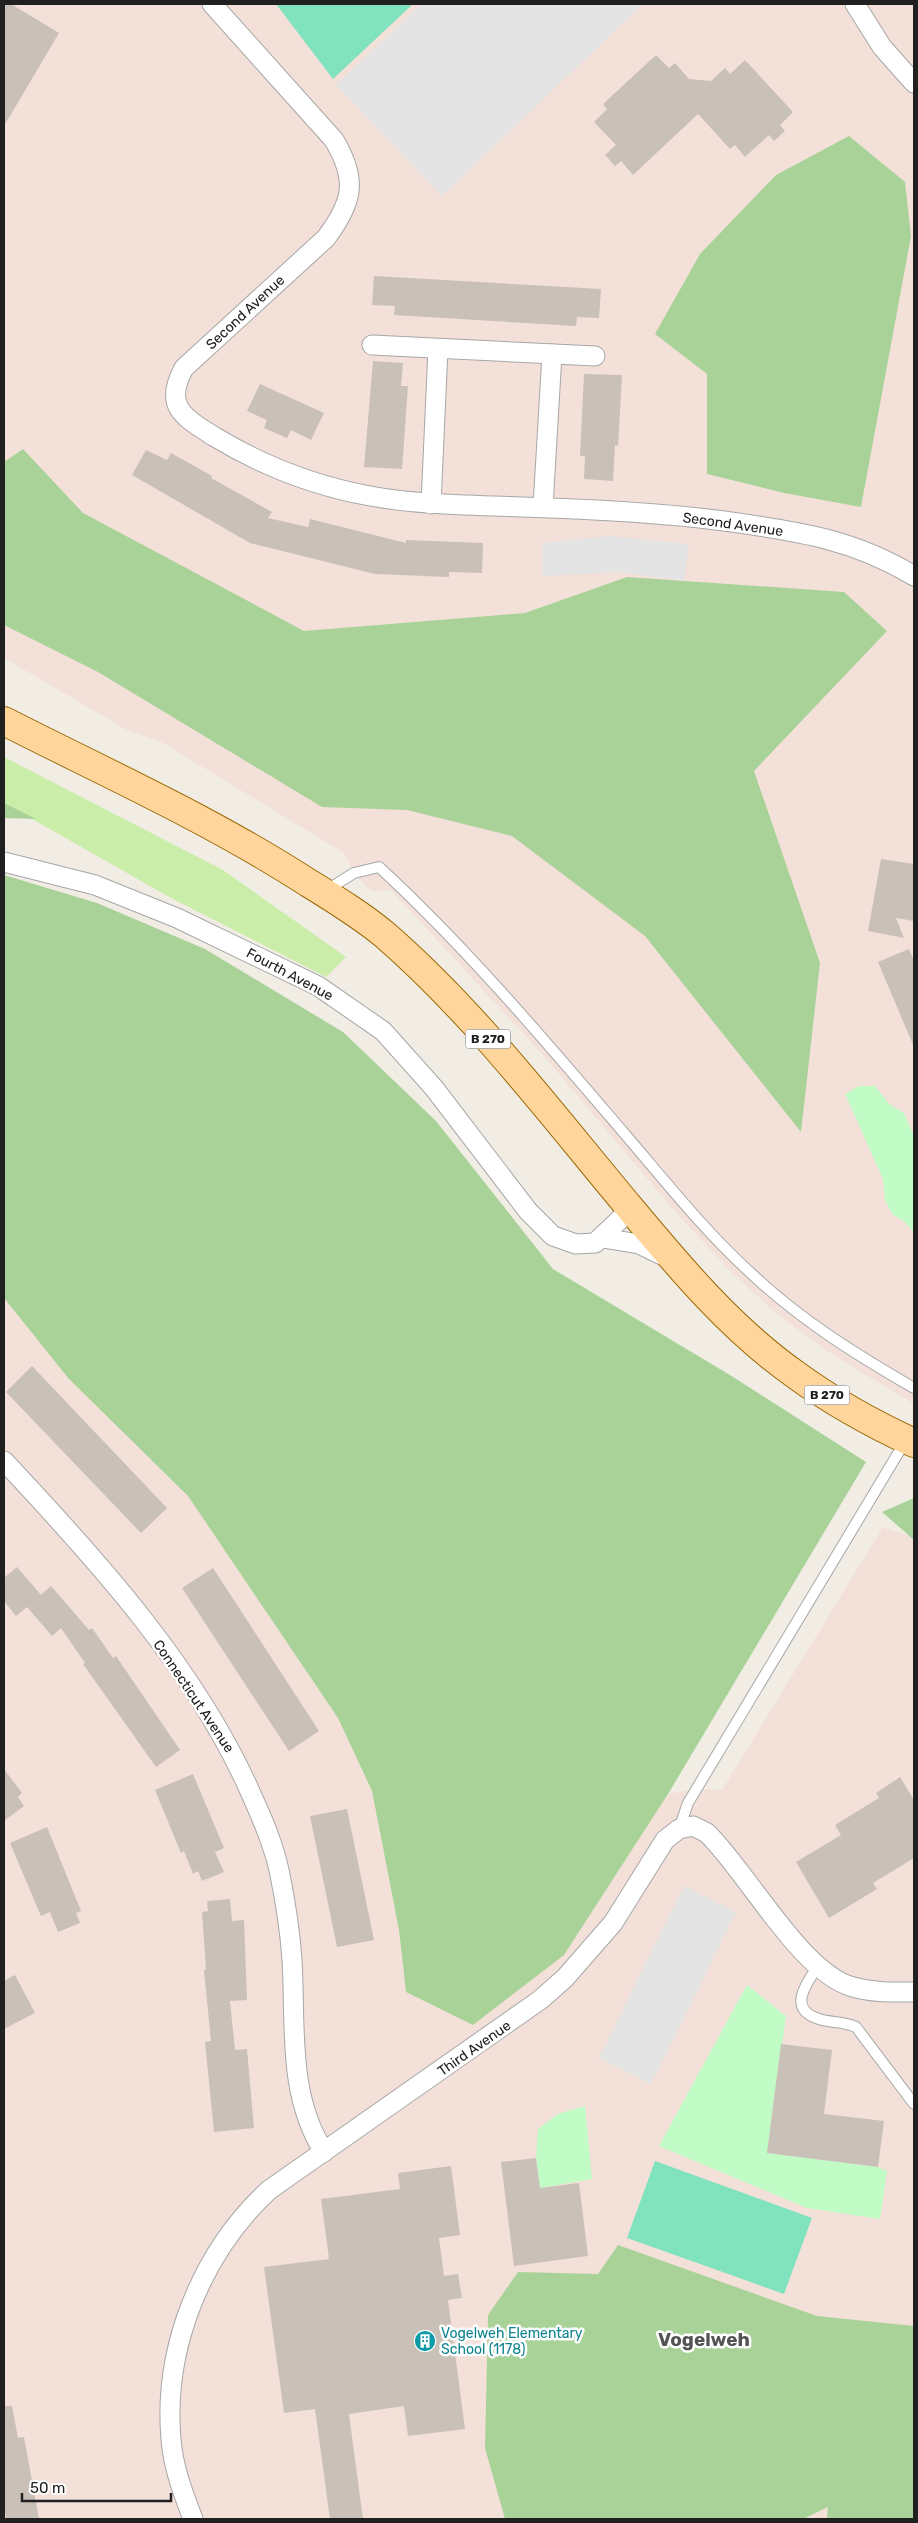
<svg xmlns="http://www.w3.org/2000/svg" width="918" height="2523" font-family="Rubik,sans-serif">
	<rect width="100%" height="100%" fill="#f1ede5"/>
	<g fill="#f3e0d8">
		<polygon points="4,4 914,4 914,1404 833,1355 778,1315 730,1271 679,1216 543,1055 391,890 374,891 368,888 354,873 344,853 163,743 127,730 4,658"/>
		<polygon points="4,1298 69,1379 188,1496 338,1718 372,1791 399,1930 406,1992 564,1955 668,1794 697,1789 722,1790 883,1527 914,1537 914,2519 4,2519"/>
	</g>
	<polygon fill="#caeda9" points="4,757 223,870 346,957 326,977 171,898 4,803"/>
	<g fill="#a9d298">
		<polygon points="849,136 905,182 911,236 861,507 784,493 707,474 707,374 655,334 700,254 776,175"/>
		<polygon points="23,449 83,513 304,631 525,613 627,577 844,592 887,631 754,771 820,963 801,1132 645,936 512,836 407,810 322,807 98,672 4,625 4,462"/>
		<polygon points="4,803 36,819 4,818"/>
		<polygon points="4,875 97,903 205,949 343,1032 436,1121 553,1269 730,1375 866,1462 668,1794 564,1955 473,2025 406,1992 399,1930 372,1791 338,1718 188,1496 69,1379 4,1298"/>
		<polygon points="914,1498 914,1540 882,1512"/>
		<polygon points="618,2245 817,2316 914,2326 914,2519 827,2519 828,2507 803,2519 505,2519 485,2448 488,2315 518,2272 598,2274"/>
	</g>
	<g fill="#c1fcc6">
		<polygon points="859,1086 875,1086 889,1104 904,1113 914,1136 914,1233 905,1222 892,1214 885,1200 883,1179 845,1094"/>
		<polygon points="747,1985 786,2016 767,2153 878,2167 887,2171 880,2219 807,2208 659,2146"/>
		<polygon points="585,2106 592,2179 540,2188 536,2158 538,2129 558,2114"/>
	</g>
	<g fill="#80e3be">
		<polygon points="276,4 413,4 333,79"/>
		<polygon points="655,2161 812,2218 784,2294 627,2238"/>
	</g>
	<g fill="#e4e4e4">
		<polygon points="421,4 643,4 442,196 336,85"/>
		<polygon points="610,536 689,544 684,581 620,572 543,576 543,543"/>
		<polygon points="684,1886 736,1912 651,2084 599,2058"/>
	</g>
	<g fill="#c9c0b8">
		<polygon points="4,4 11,4 59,33 4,126"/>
		<polygon points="656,55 669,68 675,63 689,79 711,81 725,68 730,74 745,60 793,112 780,125 785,131 774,141 769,135 745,157 735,145 730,149 698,114 633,175 621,161 615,166 605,155 616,145 594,122 607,109 603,104"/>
		<polygon points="374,276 601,289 599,318 577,317 576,326 394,315 395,306 372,305"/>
		<polygon points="373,361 403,363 401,386 408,386 402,469 364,467"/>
		<polygon points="584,374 622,375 618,446 615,445 613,481 584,479 585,456 580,456"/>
		<polygon points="260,384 324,413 311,440 291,430 287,438 264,428 267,420 247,411"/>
		<polygon points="146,450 167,460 171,453 212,476 211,478 272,512 268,518 308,527 310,519 406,543 406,540 483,543 482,573 449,572 449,577 375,574 250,543 132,475"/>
		<polygon points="881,859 914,864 914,921 896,918 904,938 868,931"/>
		<polygon points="909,949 914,961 914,1047 878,962"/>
		<polygon points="32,1366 167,1508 141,1533 6,1392"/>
		<polygon points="17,1567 41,1595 51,1586 89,1630 92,1628 113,1658 116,1656 180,1750 156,1767 83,1664 85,1663 61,1628 52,1636 27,1607 16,1616 4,1601 4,1578"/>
		<polygon points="213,1568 319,1731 289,1751 182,1588"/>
		<polygon points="4,1769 22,1793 18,1797 24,1806 4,1821"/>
		<polygon points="193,1774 224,1848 215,1852 224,1872 202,1881 198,1871 193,1874 184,1851 181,1853 155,1790"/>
		<polygon points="900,1777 914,1800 914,1858 873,1883 877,1889 829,1918 796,1862 841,1835 835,1825 879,1798 876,1793"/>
		<polygon points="347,1809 374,1940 337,1947 310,1816"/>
		<polygon points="47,1827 81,1911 76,1913 80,1923 58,1932 50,1912 41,1916 10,1843"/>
		<polygon points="230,1899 232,1921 244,1920 247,2000 230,2001 235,2050 247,2049 254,2128 214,2132 205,2042 211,2041 204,1970 206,1969 202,1912 208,1911 207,1901"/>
		<polygon points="15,1975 35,2013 4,2029 4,1981"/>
		<polygon points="781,2044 832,2050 824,2114 884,2121 878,2167 767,2153"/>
		<polygon points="536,2158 540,2188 579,2183 588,2256 514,2266 501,2162"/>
		<polygon points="451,2166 460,2235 439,2238 444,2276 458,2274 462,2298 448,2300 465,2429 408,2436 404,2406 349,2414 363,2519 330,2519 315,2409 284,2413 264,2267 329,2259 321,2199 400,2189 398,2173"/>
		<polygon points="4,2406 12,2406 18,2438 24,2437 39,2519 6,2519 4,2506"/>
	</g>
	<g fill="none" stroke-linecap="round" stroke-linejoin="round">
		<g stroke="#a7a7a7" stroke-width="12">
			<g id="lane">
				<path d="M325,891L354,873L379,867C466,947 547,1043 624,1133C666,1182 706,1233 754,1276C802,1321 857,1355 914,1388"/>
				<polyline points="679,1829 688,1803 906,1440"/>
				<path d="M818,1966C806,1984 787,2009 819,2019C831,2023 843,2021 856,2027L914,2104"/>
			</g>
		</g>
		<g stroke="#a7a7a7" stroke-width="21">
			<g id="street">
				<path d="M212,4L334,140C358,180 353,202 326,238L184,368C163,406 183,417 215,437C263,466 314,486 370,496C420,505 470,505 521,507C589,509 656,512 724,521C794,531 852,538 914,576"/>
				<polyline points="855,4 882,47 914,83"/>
				<polyline points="372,345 595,356"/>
				<polyline points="431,504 438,349"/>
				<polyline points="543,507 552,354"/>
				<polyline points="4,862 95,885 177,918 318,986 383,1031 434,1088 528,1211 553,1236 576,1244 595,1243 631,1209"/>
				<polyline points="603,1238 639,1244 668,1258"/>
				<path d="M4,1461C96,1559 198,1671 252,1796C263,1820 273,1843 279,1870C285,1899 290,1929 292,1960C296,2025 287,2094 324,2152"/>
				<path d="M193,2519C183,2493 173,2467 171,2439C163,2347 202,2252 269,2190L540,2000L565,1978L613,1923L665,1840L679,1829L693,1826L707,1833C748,1873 801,1973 853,1987C874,1993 893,1992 914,1992"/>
			</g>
		</g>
		<g stroke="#9b6900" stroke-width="30">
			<path id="primary" d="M4,721C106,773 211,820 307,882C333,898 361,915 385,935C477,1015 552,1115 630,1208C680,1268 732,1330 796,1375C833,1402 873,1424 914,1443"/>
		</g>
		<use href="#lane" stroke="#fff" stroke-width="10"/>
		<use href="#street" stroke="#fff" stroke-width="19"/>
		<use href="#primary" stroke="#ffd59c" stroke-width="28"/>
	</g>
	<defs>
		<g id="building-disc" transform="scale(1.125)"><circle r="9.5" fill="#0f9aa8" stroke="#fff"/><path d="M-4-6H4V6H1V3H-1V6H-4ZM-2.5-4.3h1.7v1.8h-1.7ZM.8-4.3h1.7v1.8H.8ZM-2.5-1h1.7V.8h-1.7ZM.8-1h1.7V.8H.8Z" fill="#fff"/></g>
	</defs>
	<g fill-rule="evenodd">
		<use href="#building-disc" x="425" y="2341"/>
	</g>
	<g text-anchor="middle" stroke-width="5" stroke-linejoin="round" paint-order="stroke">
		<g fill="#fff" stroke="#636363" stroke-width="1">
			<rect x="465.5" y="1029.5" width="45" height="19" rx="4"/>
			<rect x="804.5" y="1385.5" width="45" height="19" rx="4"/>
		</g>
		<g font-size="12" font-weight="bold" fill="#202020">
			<text x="488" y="1043">B 270</text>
			<text x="827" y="1399">B 270</text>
		</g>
		<g font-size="14" fill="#202020" stroke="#fff">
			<text transform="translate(245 312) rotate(-43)" y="5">Second Avenue</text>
			<text transform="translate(733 524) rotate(8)" y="5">Second Avenue</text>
			<text transform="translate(290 974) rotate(28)" y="5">Fourth Avenue</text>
			<text transform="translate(194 1696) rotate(56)" y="5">Connecticut Avenue</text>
			<text transform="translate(474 2048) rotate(-35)" y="5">Third Avenue</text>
		</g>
		<g font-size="14" fill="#0d838f" stroke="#fff" text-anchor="start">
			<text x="441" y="2338">Vogelweh Elementary<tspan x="441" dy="16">School (1178)</tspan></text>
		</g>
		<g font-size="19" font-weight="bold" fill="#535353" stroke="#fff">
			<text x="704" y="2346">Vogelweh</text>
		</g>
	</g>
	<rect width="918" height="2523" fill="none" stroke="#202020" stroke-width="10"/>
	<path d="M22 2493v8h149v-8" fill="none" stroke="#202020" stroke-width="2.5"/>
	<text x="30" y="2493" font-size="15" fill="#202020" stroke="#ffffff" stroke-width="4" paint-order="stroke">50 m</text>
</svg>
